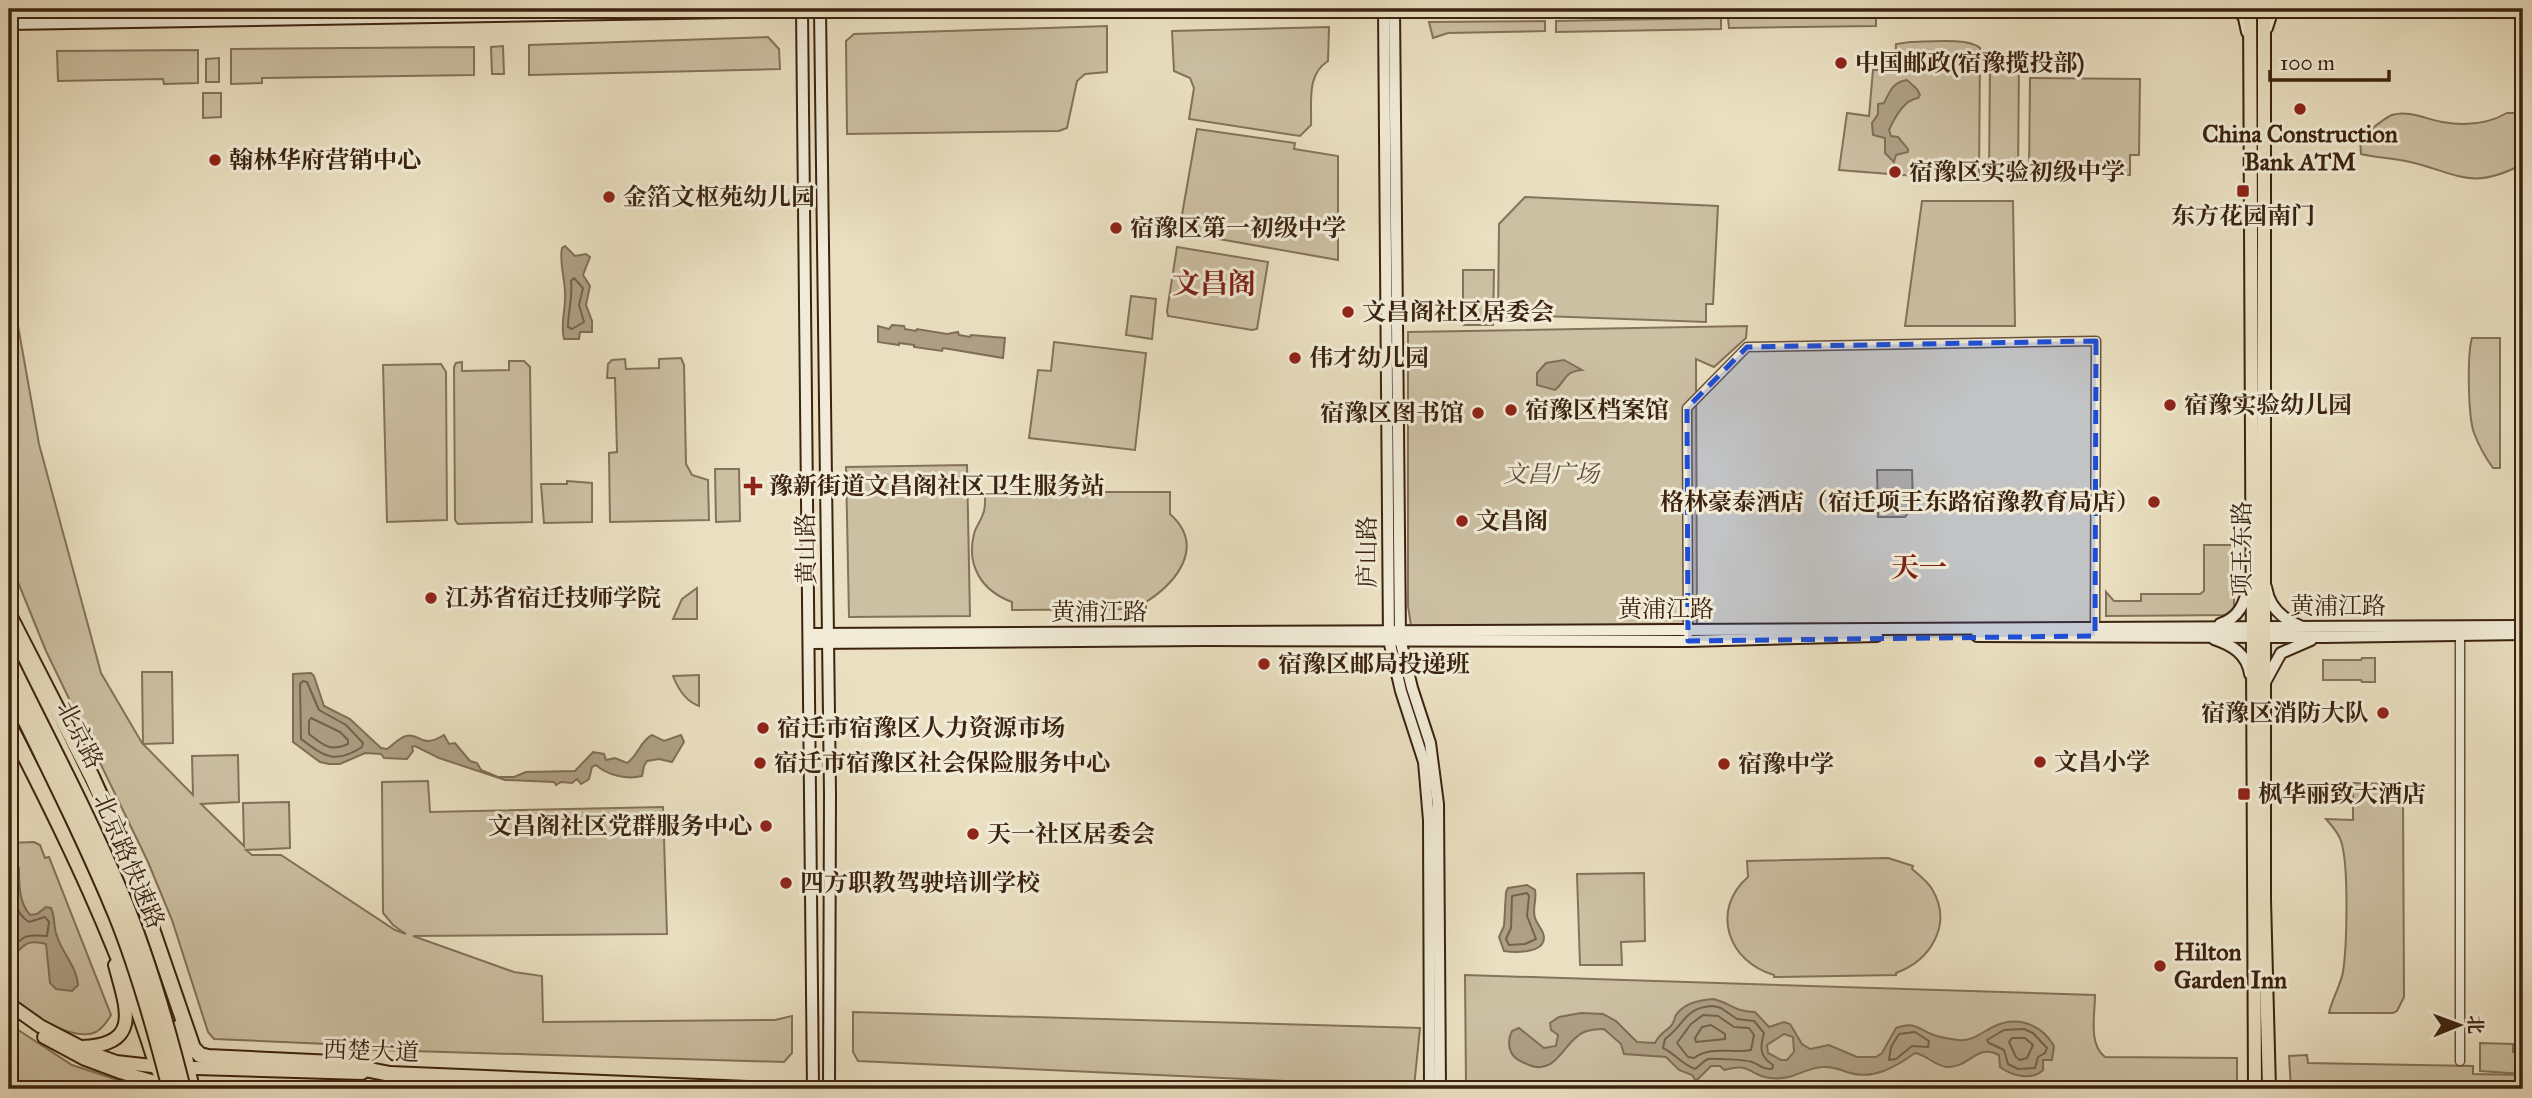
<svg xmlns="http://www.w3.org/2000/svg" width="2532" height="1098" font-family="'IM FELL Great Primer','Noto Serif SC',serif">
	<rect width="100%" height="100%" fill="#eae0c1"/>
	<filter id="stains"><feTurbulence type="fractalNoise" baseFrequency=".00286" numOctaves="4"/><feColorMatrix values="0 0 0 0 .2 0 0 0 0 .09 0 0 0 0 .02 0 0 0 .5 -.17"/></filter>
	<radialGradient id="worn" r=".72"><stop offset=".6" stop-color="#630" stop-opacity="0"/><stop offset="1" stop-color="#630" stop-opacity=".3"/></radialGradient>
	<g fill="#ccc0a3" stroke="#84725a" stroke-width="2">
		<polygon points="1876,16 1876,26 1729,28 1728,18"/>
		<polygon points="1721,18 1721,29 1556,32 1556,21"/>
		<polygon points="1545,21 1545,31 1448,33 1433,38 1429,22"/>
		<polygon points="1107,26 1107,72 1085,74 1077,81 1067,128 1059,131 847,134 846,41 854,34"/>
		<path d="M1329,27L1328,61C1306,75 1312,102 1311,125L1300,136L1189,119L1194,88L1190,78L1174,71L1172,31Z"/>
		<polygon points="768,37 779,49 780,69 529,75 529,45"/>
		<path d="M1910,42C1926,42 1969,37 1980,48L1979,181L1839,170L1847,113L1869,116L1873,70H1895L1896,44Z"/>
		<polygon points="503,46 504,74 492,74 491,47"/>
		<polygon points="474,47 474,75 262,78 262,83 231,84 231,49"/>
		<polygon points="198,50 198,83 164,84 163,79 58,81 57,51"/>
		<polygon points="219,58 219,82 206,82 206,59"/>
		<polygon points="1990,60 2019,60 2018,177 1989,177"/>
		<polygon points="2030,78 2140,79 2139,155 2130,155 2130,175 2029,174"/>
		<polygon points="203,93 221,93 221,117 203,118"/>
		<path d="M2507,113H2523V164C2471,191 2460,174 2410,162C2394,158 2377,158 2361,154L2360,138C2368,132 2384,118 2392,115C2408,110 2426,119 2442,122C2464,126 2488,124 2507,113Z"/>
		<polygon points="1197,129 1295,143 1294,149 1338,156 1338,260 1179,232"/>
		<polygon points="1525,197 1718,206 1713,304 1706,304 1706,322 1543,316 1543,321 1498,320 1499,224"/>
		<polygon points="1922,201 2013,201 2015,326 1905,326"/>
		<polygon points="1177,247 1268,262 1257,329 1252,330 1168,316 1167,311"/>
		<polygon points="1463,270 1494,270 1493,325 1463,325"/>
		<polygon points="9,275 39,444 101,673 142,743 193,795 192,756 238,755 239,802 201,804 244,846 243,803 289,802 290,848 246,850 252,855 281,855 395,930 406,934 393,925 383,913 382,782 428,781 430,812 663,807 667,934 413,936 514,972 542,976 543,1022 775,1020 792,1016 792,1053 784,1062 345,1049 327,1044 214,1039 208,1032 172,920 148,862 46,651 9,560"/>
		<polygon points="1131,296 1156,299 1152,339 1126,335"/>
		<polygon points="1747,326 1746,338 1714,367 1696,359 1697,625 1411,626 1408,606 1408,332"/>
		<path d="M2472,338H2500V468H2493C2485,457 2479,446 2474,433C2468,416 2467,355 2472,338Z"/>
		<polygon points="1054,342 1146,353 1135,450 1029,438 1038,370 1051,371"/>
		<polygon points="681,358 684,365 686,464 692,475 708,480 709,520 610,522 609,453 617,452 615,378 607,378 608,364 612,360 625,359 626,369 659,368 659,359"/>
		<polygon points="509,361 524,361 530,367 532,522 458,524 455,520 454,367 456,363 462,362 462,371 509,370"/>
		<polygon points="441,364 446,372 447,520 387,522 383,365"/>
		<polygon points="967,465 970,616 849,617 846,467"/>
		<polygon points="715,469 739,469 740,521 716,522"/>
		<polygon points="1877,470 1912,470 1913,506 1905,517 1878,517"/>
		<polygon points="567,481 592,483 592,522 544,523 541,484 567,484"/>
		<path d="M985,492H1170V514C1206,546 1177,582 1146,602V609L1012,610V602C982,591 966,566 974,534C976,526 981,521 983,514C986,508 985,499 985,492Z"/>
		<polygon points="2204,545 2234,545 2234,615 2106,616 2106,592 2114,601 2141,601 2141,594 2200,594 2204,591"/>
		<polygon points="697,588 697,619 673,619 682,599"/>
		<polygon points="2362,658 2375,658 2375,682 2362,682 2361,680 2323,680 2323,660 2361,660"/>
		<polygon points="142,672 172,672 173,743 143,744"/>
		<path d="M699,675V706C685,701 678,689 673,676Z"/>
		<path d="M2353,783L2395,784L2401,789L2403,797L2404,997L2397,1011L2393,1013H2329C2331,1001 2340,987 2343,972C2347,945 2349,865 2341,841C2338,832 2332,826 2326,819L2353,820Z"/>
		<path d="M34,842L40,845L45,858L49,857L111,1015C107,1022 103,1028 96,1032C74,1043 26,1012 9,998V843Z"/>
		<path d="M1888,858L1913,866L1912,869C1919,875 1927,881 1932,889C1953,924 1931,960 1896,973V975L1774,977V975C1728,962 1710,910 1748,877L1747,861Z"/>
		<polygon points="1644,873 1645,941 1621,942 1622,965 1580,965 1577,874"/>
		<path d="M1465,975L2095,995C2095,1015 2088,1044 2105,1057L2237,1058V1086L2236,1089H1592L1466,1084Z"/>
		<polygon points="853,1012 1420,1028 1414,1087 858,1061 853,1052"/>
		<polygon points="9,1024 72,1065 127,1083 128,1089 9,1089"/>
		<polygon points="2480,1043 2513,1044 2513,1052 2523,1052 2523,1074 2480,1071"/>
		<polygon points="2307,1055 2308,1063 2473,1066 2473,1074 2523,1075 2523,1089 2291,1089 2289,1056"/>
	</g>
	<g fill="#aea085" stroke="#806e56" stroke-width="2" fill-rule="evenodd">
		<path d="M1907,80L1917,89L1920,95L1918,98C1904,100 1895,117 1889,130L1891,136L1898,137L1908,149V152L1896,155L1894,162L1885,153V138L1873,135L1872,123L1878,114V104L1884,103C1890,91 1893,82 1907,80Z"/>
		<path d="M565,246L575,256L586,254L590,257L583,275L590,286L586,305L592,321V332H580L579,339H564C560,323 566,310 565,293C565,278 559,263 562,248Z"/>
		<polygon points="892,325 904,326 905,329 916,331 917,329 947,334 958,332 959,335 970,337 971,335 1005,338 1003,358 943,348 942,351 914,347 914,345 899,343 899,345 878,342 878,326 889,329"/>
		<path d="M1564,360L1582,370C1563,372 1567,380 1555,390L1537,385V373L1546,363Z"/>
		<path d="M311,673L314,676L324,706L350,719L381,748L387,749C393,745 400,737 406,736C421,732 419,750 444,735L449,744L455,743L470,761L477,763L481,770L498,777H514L526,772L575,771L593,752L604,754L606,760L615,758L627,763C638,756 640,741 652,735L664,741L681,735L684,742L672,762L659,759L647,761L644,766L642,776C627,780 607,775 596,765L592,767L589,779L581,784L577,779L572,783L561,782L556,785L554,782L505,780L439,758L415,746L412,747L413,751L407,759L384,758L381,754L365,753L340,764H329L320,762L293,742V674Z"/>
		<path d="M9,867L19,868C19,884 19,903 30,915L37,914L46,907L51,908C56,920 53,927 57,936C62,953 77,967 78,985L72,991L56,989L50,983L46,944C25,938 23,947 9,960Z"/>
		<path d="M1527,885L1535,890C1537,899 1532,909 1535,918C1537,924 1541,928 1543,933C1550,953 1516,953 1504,951L1499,937L1504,926L1506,892L1508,888Z"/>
		<path d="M1713,999C1731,1003 1735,1012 1755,1012L1769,1027L1784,1022L1790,1024L1802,1044L1810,1049L1829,1045L1857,1057H1876L1882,1053L1896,1028C1914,1022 1916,1027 1931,1034C1938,1037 1950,1039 1958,1040C1972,1042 1982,1032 1993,1027C2017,1015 2041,1024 2054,1046L2052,1060H2043V1070C2032,1081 2012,1076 2000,1067L1999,1055C1977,1043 1969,1068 1947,1067C1935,1066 1927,1055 1915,1053C1897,1066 1874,1080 1850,1073C1840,1070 1834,1066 1823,1067C1803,1068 1794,1081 1770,1078C1748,1075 1752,1062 1724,1070L1720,1066H1711L1696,1081L1692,1075L1679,1070L1666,1057L1624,1054L1621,1044L1604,1029C1597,1029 1588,1030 1582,1033C1563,1043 1556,1076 1529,1065C1522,1062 1514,1059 1511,1052C1508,1045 1509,1037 1512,1031L1519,1028L1544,1048L1556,1046L1558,1035L1551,1030L1550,1023L1559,1017L1581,1013L1603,1014L1616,1021L1637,1042L1655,1043C1659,1034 1665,1032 1671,1026C1674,1023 1674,1019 1676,1015C1684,1003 1699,1000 1713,999ZM1784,1034L1793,1037L1794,1052L1787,1060H1781L1768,1053L1767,1045Z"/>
	</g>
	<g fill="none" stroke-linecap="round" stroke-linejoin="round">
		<g stroke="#74624a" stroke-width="2">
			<path d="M574,278L583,288L579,305L584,322L572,329L568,327C568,311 573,297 571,281Z"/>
			<path d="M303,681L307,682L319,710L346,725L363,743L362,747C335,765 324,756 301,739L300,684Z"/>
			<path d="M311,718L340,732L348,740V744C330,752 323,745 309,734V721Z"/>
			<path d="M9,874L12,876C12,893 14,913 29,922L45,917L49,922L47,936C26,934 25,935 9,950"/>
			<polygon points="1527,893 1529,896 1527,916 1536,939 1525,944 1509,945 1506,939 1511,928 1512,896"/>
			<path d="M1713,1006L1721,1008L1737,1019L1754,1021L1764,1033C1760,1047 1759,1056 1773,1065L1772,1069C1763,1070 1760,1065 1752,1062C1748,1060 1712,1058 1708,1059C1703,1061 1700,1066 1695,1069C1682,1064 1675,1054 1663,1048L1665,1039C1685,1025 1684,1007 1713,1006Z"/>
			<path d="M1703,1015L1718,1016L1734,1027L1749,1028L1754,1035L1751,1050C1732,1054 1711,1045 1694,1058L1688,1057L1677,1043L1691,1024Z"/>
			<polygon points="1711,1025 1725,1034 1725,1039 1696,1042 1695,1038 1702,1027"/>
			<polygon points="2024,1029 2033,1033 2047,1048 2045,1053 2038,1057 2035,1068 2018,1069 2008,1064 2004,1050 1989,1043 1987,1040 2004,1030"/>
			<polygon points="1915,1032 1929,1041 1928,1047 1912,1046 1896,1059 1889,1060 1891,1047 1899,1034"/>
			<polygon points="2012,1038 2025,1038 2033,1045 2027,1058 2020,1060 2016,1057 2009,1042"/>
		</g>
		<g stroke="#67523c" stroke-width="11">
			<g id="street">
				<polyline points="1688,634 1687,408 1747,347 2096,341 2095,633"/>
				<polyline points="2460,1061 2460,632"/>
			</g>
		</g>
		<g stroke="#3b2310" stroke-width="14">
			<g id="secondary">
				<polyline points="9,9 39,9"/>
				<polyline points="802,9 813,1089"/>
				<polyline points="820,9 830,794 829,1089"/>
				<polyline points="1384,9 1389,640 1401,691 1424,762 1429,820 1430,1089"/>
				<polyline points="1394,9 1400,639 1412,688 1430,743 1438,804 1440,1089"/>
				<polyline points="2238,9 2244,18 2247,32"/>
				<polyline points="9,24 924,9"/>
				<polyline points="2267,28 2273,9"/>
				<path d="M2266,587C2269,606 2282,619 2300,626"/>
				<path d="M2220,624C2239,618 2245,603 2249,584"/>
				<polyline points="809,634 2523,626"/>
				<polyline points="1977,636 2324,637 2523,634"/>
				<path d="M2214,639C2232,645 2247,654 2250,674"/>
				<polyline points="809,643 1204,640 1688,641 1877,636"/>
				<polyline points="2264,684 2281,653 2311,640"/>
			</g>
		</g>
		<g stroke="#3b2310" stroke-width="16">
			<g id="primary">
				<polyline points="2250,9 2255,1089"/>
				<polyline points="2264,9 2264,900 2269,1089"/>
				<polyline points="9,639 136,900"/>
				<polyline points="41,773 69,824"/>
				<polyline points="79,847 116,934"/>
				<polyline points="9,1004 40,1026 94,1054 116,1062 161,1067 362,1073"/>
				<polyline points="179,1026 193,1089"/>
				<polyline points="44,1037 85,1059 120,1072 165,1085"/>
				<path d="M82,1047C143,1045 126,1007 115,965"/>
			</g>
		</g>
		<g stroke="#3b2310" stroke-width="18">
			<g id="highway">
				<polyline points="9,615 92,777 123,846"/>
				<path d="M9,725C66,835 120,947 157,1066L166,1085"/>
				<polyline points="121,839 193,1048 200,1055 208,1057 334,1063 390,1074 748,1089"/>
			</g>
		</g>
		<use href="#street" stroke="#f1ebd7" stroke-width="8"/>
		<use href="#secondary" stroke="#f1ebd7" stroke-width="10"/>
		<use href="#primary" stroke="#eae0c1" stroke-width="12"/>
		<use href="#highway" stroke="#eae0c1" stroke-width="14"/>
		<g stroke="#3b2310" stroke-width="18" stroke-linecap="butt">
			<g id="highway-bridge">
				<path d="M9,660C46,736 87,812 120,891C147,955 166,1021 183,1089"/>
				<path d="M9,687C46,763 84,838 116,915C139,972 155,1030 170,1089"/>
			</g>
		</g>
		<use href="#highway-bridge" stroke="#eae0c1" stroke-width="14"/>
	</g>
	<path fill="#1d4ed8" fill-opacity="0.2" stroke="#1d4ed8" stroke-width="5" stroke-dasharray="14 9" stroke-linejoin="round" d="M2096,341L2095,636L1688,641L1687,408L1747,347Z"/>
	<g fill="#8f2418" stroke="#f1ebd7" stroke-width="2.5">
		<circle cx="1841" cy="63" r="7"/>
		<circle cx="2300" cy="109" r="7"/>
		<circle cx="215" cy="160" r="7"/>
		<circle cx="1895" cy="172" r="7"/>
		<rect x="2236" y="184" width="14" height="14" rx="3.5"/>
		<circle cx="609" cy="197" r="7"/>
		<circle cx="1116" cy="228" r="7"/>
		<circle cx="1348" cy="312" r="7"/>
		<circle cx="1295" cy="358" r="7"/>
		<circle cx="2170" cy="405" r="7"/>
		<circle cx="1511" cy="410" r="7"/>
		<circle cx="1478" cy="413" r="7"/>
		<path d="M749.5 475.5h7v7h7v7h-7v7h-7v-7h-7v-7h7z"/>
		<circle cx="2154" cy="502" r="7"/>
		<circle cx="1462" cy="521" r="7"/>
		<circle cx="431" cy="598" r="7"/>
		<circle cx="1264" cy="664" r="7"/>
		<circle cx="2383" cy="713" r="7"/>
		<circle cx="763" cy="728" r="7"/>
		<circle cx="2040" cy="762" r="7"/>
		<circle cx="760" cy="763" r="7"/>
		<circle cx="1724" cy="764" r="7"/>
		<rect x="2237" y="787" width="14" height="14" rx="3.5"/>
		<circle cx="766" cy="826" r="7"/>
		<circle cx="973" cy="834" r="7"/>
		<circle cx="786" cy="883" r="7"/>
		<circle cx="2160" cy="966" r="7"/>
	</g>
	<g text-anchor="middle" stroke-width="6" stroke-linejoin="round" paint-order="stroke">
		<g font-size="24" font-weight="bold" fill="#3b2310" stroke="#f1ebd7" text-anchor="start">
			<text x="1855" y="71">中国邮政(宿豫揽投部)</text>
			<text x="2300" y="142" text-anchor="middle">China Construction<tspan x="2300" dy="28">Bank ATM</tspan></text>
			<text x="229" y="168">翰林华府营销中心</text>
			<text x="1909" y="180">宿豫区实验初级中学</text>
			<text x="623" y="205">金箔文枢苑幼儿园</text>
			<text x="2243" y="224" text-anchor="middle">东方花园南门</text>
			<text x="1130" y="236">宿豫区第一初级中学</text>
			<text x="1362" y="320">文昌阁社区居委会</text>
			<text x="1309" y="366">伟才幼儿园</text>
			<text x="2184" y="413">宿豫实验幼儿园</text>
			<text x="1525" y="418">宿豫区档案馆</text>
			<text x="1464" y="421" text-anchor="end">宿豫区图书馆</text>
			<text x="769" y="494">豫新街道文昌阁社区卫生服务站</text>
			<text x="2140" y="510" text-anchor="end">格林豪泰酒店（宿迁项王东路宿豫教育局店）</text>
			<text x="1476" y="529">文昌阁</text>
			<text x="445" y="606">江苏省宿迁技师学院</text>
			<text x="1278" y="672">宿豫区邮局投递班</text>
			<text x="2369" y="721" text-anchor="end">宿豫区消防大队</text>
			<text x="777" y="736">宿迁市宿豫区人力资源市场</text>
			<text x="2054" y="770">文昌小学</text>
			<text x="774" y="771">宿迁市宿豫区社会保险服务中心</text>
			<text x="1738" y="772">宿豫中学</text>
			<text x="2258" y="802">枫华丽致大酒店</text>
			<text x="752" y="834" text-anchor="end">文昌阁社区党群服务中心</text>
			<text x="987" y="842">天一社区居委会</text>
			<text x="800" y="891">四方职教驾驶培训学校</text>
			<text x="2174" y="960">Hilton<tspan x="2174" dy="28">Garden Inn</tspan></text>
		</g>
		<g font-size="24" font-style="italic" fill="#5f4a35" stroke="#f1ebd7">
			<text x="1551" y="482">文昌广场</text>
		</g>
		<g font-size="24" fill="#3b2310" stroke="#f1ebd7">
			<text transform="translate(806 549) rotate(-91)" y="8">黄山路</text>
			<text transform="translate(2242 549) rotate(-90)" y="8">项王东路</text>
			<text transform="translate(1367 552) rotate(-90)" y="8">庐山路</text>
			<text x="2338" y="614">黄浦江路</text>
			<text x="1666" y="617">黄浦江路</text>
			<text x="1099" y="620">黄浦江路</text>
			<text transform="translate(80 735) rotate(63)" y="8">北京路</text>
			<text transform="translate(129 861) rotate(67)" y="8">北京路快速路</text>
			<text transform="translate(371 1051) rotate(2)" y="8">西楚大道</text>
		</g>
		<g font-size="28" font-weight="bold" fill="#7a1f14" stroke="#f1ebd7">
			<text x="1214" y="293">文昌阁</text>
			<text x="1919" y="577">天一</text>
		</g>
	</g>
	<rect width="2532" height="1098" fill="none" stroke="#eae0c1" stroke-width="35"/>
	<rect x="10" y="10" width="2511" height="1077" fill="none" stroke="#3b2310" stroke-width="3.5"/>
	<rect x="18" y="18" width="2497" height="1063" fill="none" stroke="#3b2310" stroke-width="2"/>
	<g transform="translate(2459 1025) rotate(89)" stroke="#f1ebd7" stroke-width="5" paint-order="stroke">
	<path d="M0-5L12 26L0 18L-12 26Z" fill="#3b2310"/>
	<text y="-10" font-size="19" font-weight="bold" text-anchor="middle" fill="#3b2310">北</text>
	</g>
	<path d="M2270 70v10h119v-10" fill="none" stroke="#3b2310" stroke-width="3.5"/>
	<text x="2280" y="70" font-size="21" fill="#3b2310" stroke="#f1ebd7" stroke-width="5" paint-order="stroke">100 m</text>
	<rect width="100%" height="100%" filter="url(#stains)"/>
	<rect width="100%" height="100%" fill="url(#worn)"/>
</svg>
